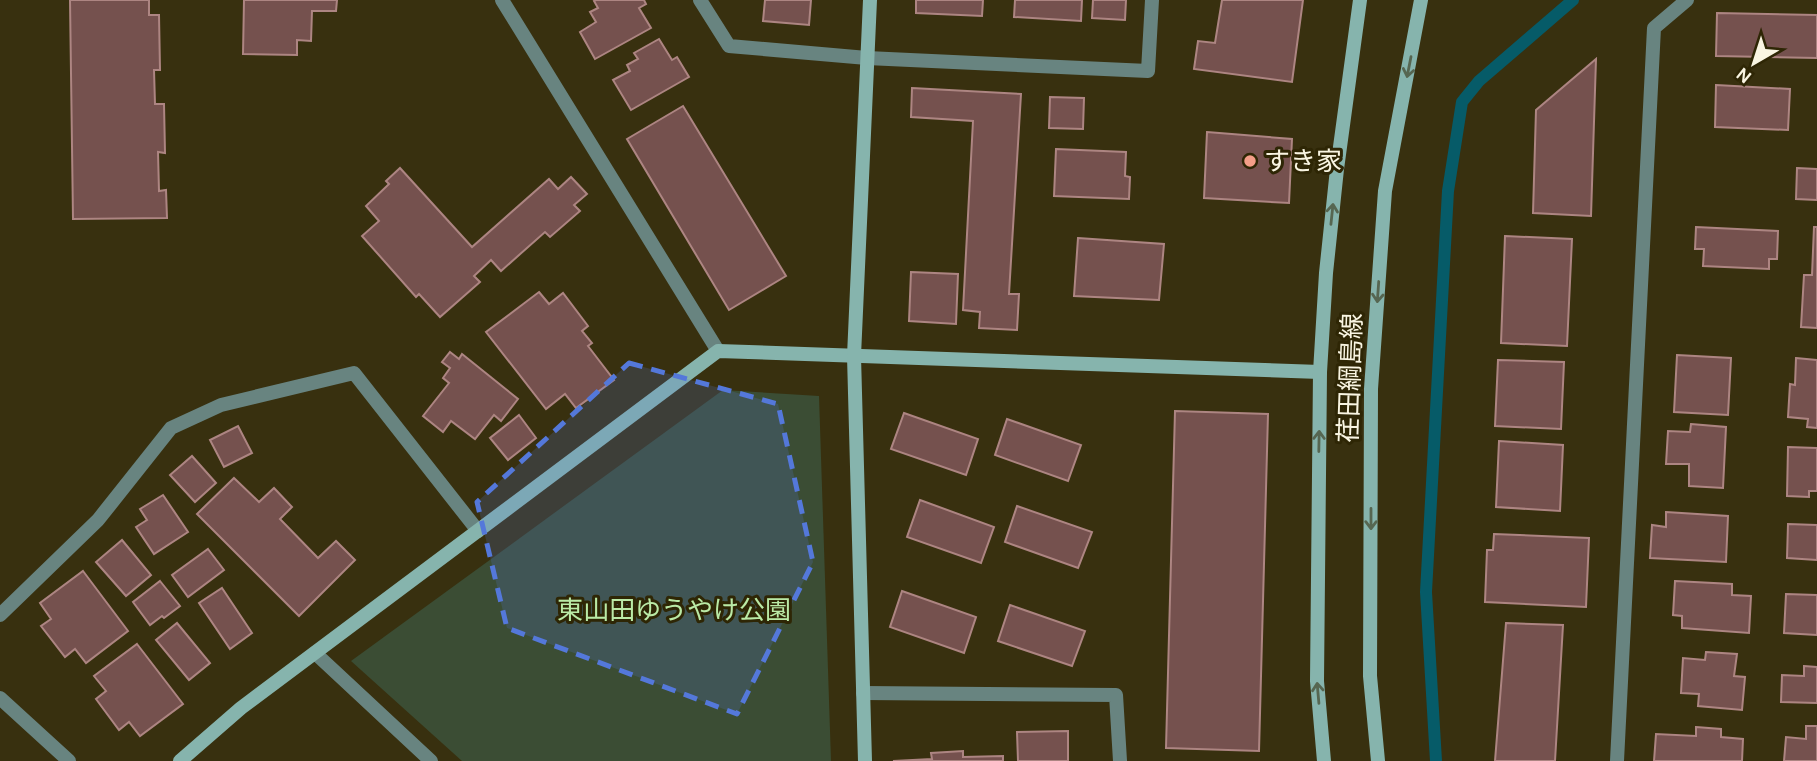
<svg xmlns="http://www.w3.org/2000/svg" width="1817" height="761" font-family="Karla,'Noto Sans JP',sans-serif">
	<rect width="100%" height="100%" fill="#38300f"/>
	<polygon fill="#3b4d34" points="723,390 819,396 831,761 462,761 351,661"/>
	<g fill="none" stroke-linecap="round" stroke-linejoin="round">
		<polyline stroke="#065b68" stroke-width="12" points="1436,761 1426,592 1448,191 1462,102 1479,81 1573,0"/>
	</g>
	<g fill="#75514e" stroke="#ad8582" stroke-width="2">
		<polygon points="70,0 149,0 149,15 159,15 160,70 154,70 155,104 164,104 165,153 158,152 159,191 166,190 167,218 73,219"/>
		<polygon points="244,0 337,0 336,11 312,11 311,41 297,40 297,55 243,54"/>
		<polygon points="596,0 644,0 646,4 639,8 651,28 595,59 580,32 596,22 590,12 598,8 594,1"/>
		<polygon points="765,0 811,0 809,25 763,21"/>
		<polygon points="916,0 983,0 982,16 916,13"/>
		<polygon points="1015,0 1082,0 1081,21 1014,17"/>
		<polygon points="1093,0 1126,0 1125,20 1092,18"/>
		<polygon points="1222,0 1303,0 1292,82 1194,69 1198,41 1215,43"/>
		<polygon points="1717,13 1817,15 1817,58 1716,56"/>
		<polygon points="659,39 672,60 677,57 689,77 631,110 613,80 630,71 627,65 638,59 634,53"/>
		<polygon points="1596,59 1591,216 1533,213 1536,110"/>
		<polygon points="1716,85 1790,89 1788,130 1715,127"/>
		<polygon points="912,88 1021,94 1009,294 1019,294 1017,330 979,328 980,312 963,310 973,121 911,117"/>
		<polygon points="1050,97 1084,98 1083,129 1049,128"/>
		<polygon points="683,106 786,276 729,310 627,139"/>
		<polygon points="1207,132 1292,139 1289,203 1204,198"/>
		<polygon points="1056,149 1126,152 1125,176 1130,177 1129,199 1054,196"/>
		<polygon points="400,168 472,247 549,179 558,189 571,177 587,194 574,205 580,211 550,237 545,232 501,271 491,260 474,276 480,282 440,317 419,294 416,297 362,236 379,221 366,206 389,184 386,181"/>
		<polygon points="1797,168 1817,169 1817,200 1796,199"/>
		<polygon points="1696,227 1778,231 1777,259 1769,259 1769,269 1703,266 1704,249 1695,249"/>
		<polygon points="1814,227 1817,227 1817,328 1801,327 1804,275 1812,275"/>
		<polygon points="1505,236 1572,239 1567,346 1501,343"/>
		<polygon points="1078,238 1164,244 1159,300 1074,296"/>
		<polygon points="911,272 958,274 956,324 909,321"/>
		<polygon points="539,292 549,304 563,293 588,326 582,331 592,343 588,346 614,380 576,408 565,394 546,409 486,332"/>
		<polygon points="450,352 459,359 462,354 518,399 501,421 494,415 475,439 451,421 443,432 423,416 449,383 443,378 450,368 442,362"/>
		<polygon points="1677,355 1731,358 1728,415 1674,412"/>
		<polygon points="1796,358 1817,360 1817,428 1807,427 1808,419 1788,417 1790,384 1795,385"/>
		<polygon points="1498,360 1564,362 1561,429 1495,426"/>
		<polygon points="1175,411 1268,414 1259,751 1166,748"/>
		<polygon points="904,413 978,439 966,475 891,449"/>
		<polygon points="519,415 536,438 508,460 490,438"/>
		<polygon points="1007,419 1081,445 1068,481 995,455"/>
		<polygon points="1691,424 1726,427 1723,488 1689,486 1689,464 1666,464 1668,431 1690,432"/>
		<polygon points="238,426 252,453 224,467 210,440"/>
		<polygon points="1499,441 1563,445 1560,511 1496,507"/>
		<polygon points="1788,447 1817,448 1817,491 1809,491 1809,497 1787,496"/>
		<polygon points="192,456 216,483 195,502 170,475"/>
		<polygon points="234,478 259,502 274,488 292,507 280,519 318,558 336,541 355,560 299,616 197,514"/>
		<polygon points="163,495 188,532 154,554 136,527 147,520 140,509"/>
		<polygon points="920,500 994,527 981,563 907,537"/>
		<polygon points="1017,506 1092,532 1078,568 1005,542"/>
		<polygon points="1666,512 1728,516 1726,562 1650,558 1652,525 1666,527"/>
		<polygon points="1788,524 1817,525 1817,560 1787,558"/>
		<polygon points="1494,534 1589,538 1586,607 1485,602 1487,550 1493,550"/>
		<polygon points="122,540 151,575 126,596 96,562"/>
		<polygon points="208,549 224,570 188,597 172,575"/>
		<polygon points="83,571 128,631 86,663 75,649 65,657 41,626 51,619 40,603"/>
		<polygon points="160,581 180,606 164,618 162,616 150,625 133,602"/>
		<polygon points="1675,581 1732,584 1732,595 1751,596 1749,633 1682,628 1682,616 1673,615"/>
		<polygon points="222,588 252,633 230,649 199,603"/>
		<polygon points="902,591 976,617 964,653 890,627"/>
		<polygon points="1786,594 1817,595 1817,635 1784,633"/>
		<polygon points="1010,605 1085,631 1072,666 998,641"/>
		<polygon points="177,623 210,663 189,680 156,640"/>
		<polygon points="1506,623 1563,625 1555,761 1495,761"/>
		<polygon points="137,644 183,704 140,736 129,722 119,730 96,699 106,691 94,676"/>
		<polygon points="1706,652 1737,654 1734,676 1745,677 1742,710 1698,706 1699,694 1681,693 1683,658 1705,660"/>
		<polygon points="1804,666 1817,667 1817,703 1781,702 1782,675 1804,676"/>
		<polygon points="1806,726 1817,726 1817,761 1784,761 1786,737 1806,739"/>
		<polygon points="1696,727 1721,729 1721,737 1743,739 1742,761 1654,761 1656,734 1696,736"/>
		<polygon points="1068,731 1068,761 1018,761 1017,732"/>
		<polygon points="963,751 963,757 1003,756 1003,761 893,761 932,759 931,753"/>
	</g>
	<g fill="none" stroke-linecap="round" stroke-linejoin="round">
		<g stroke="#688480" stroke-width="14">
			<polyline points="502,0 718,351"/>
			<polyline points="700,0 729,46 867,58 1148,71 1152,0"/>
			<polyline points="0,615 98,520 171,428 221,405 354,373 478,531"/>
			<polyline points="315,653 431,761"/>
			<polyline points="863,693 1116,695 1120,761"/>
			<polyline points="0,698 69,761"/>
			<polyline points="1617,761 1654,28 1687,0"/>
		</g>
		<g stroke="#86b4ad" stroke-width="14">
			<polyline points="180,761 241,708 718,351 1320,372"/>
			<polyline points="865,761 854,356 870,0"/>
			<polyline points="1324,761 1317,681 1320,372 1326,273 1337,169 1360,0"/>
			<polyline points="1378,761 1370,676 1371,389 1385,191 1421,0"/>
		</g>
	</g>
	<defs><path id="oneway-shaft" d="M-6 0H5M1.5-3L5.5 0L1.5 3" fill="none" stroke-width="1.6" stroke-linecap="round" stroke-linejoin="round" transform="scale(1.75)"/></defs>
	<g stroke="#566651">
		<use href="#oneway-shaft" transform="translate(1409 67) rotate(101)"/>
		<use href="#oneway-shaft" transform="translate(1332 214) rotate(-84)"/>
		<use href="#oneway-shaft" transform="translate(1378 292) rotate(94)"/>
		<use href="#oneway-shaft" transform="translate(1319 441) rotate(-89)"/>
		<use href="#oneway-shaft" transform="translate(1371 519) rotate(90)"/>
		<use href="#oneway-shaft" transform="translate(1318 693) rotate(-95)"/>
	</g>
	<path fill="#5478da" fill-opacity="0.2" stroke="#5478da" stroke-width="5" stroke-dasharray="14 9" stroke-linejoin="round" d="M629,363L778,404L813,562L737,714L507,628L477,502Z"/>
	<circle fill="#f49e88" stroke="#2e2605" stroke-width="2.5" cx="1250" cy="161" r="7"/>
	<g text-anchor="middle" stroke-width="6" stroke-linejoin="round" paint-order="stroke">
		<g font-size="26" fill="#f9f5e2" stroke="#2e2605" text-anchor="start">
			<text x="1264" y="170">すき家</text>
		</g>
		<g font-size="26" fill="#f9f5e2" stroke="#2e2605">
			<text transform="translate(1350 378) rotate(-88)" y="9">荏田綱島線</text>
		</g>
		<g font-size="26" fill="#baeaa6" stroke="#2e2605">
			<text x="674" y="619">東山田ゆうやけ公園</text>
		</g>
	</g>
	<g transform="translate(1754 63) rotate(219)" stroke="#2e2605" stroke-width="5" paint-order="stroke">
	<path d="M0-5L12 26L0 18L-12 26Z" fill="#f9f5e2"/>
	<text y="-10" font-size="19" font-weight="bold" text-anchor="middle" fill="#f9f5e2">N</text>
	</g>
</svg>
